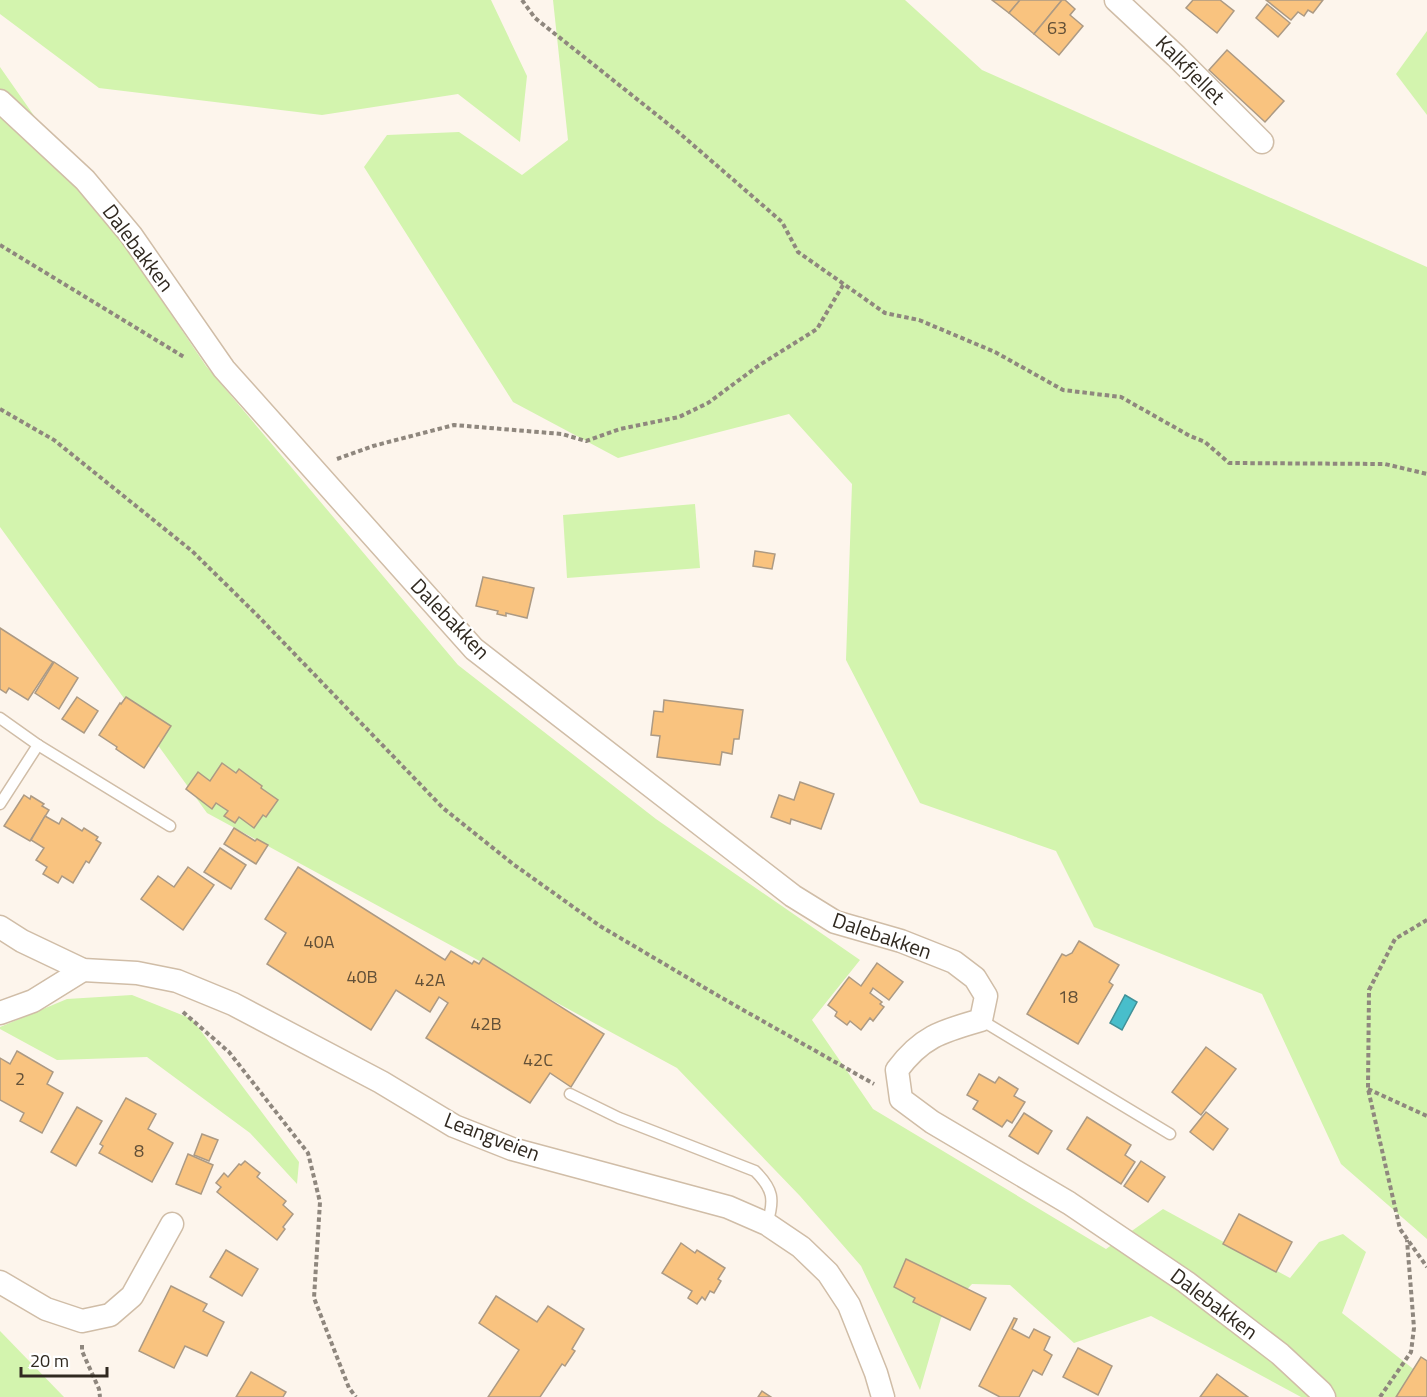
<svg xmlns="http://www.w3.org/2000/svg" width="1427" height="1397" font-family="'Titillium Web',sans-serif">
	<rect width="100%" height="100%" fill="#fdf5ec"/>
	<g fill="#d3f4ae">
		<polygon points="0,0 491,0 527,76 520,142 458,94 322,115 99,88 0,14"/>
		<polygon points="553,0 905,0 982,70 1427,267 1427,1239 1341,1164 1262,994 1094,927 1056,851 920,803 846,660 852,484 789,414 618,458 513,402 364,167 387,135 459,132 522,175 568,140"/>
		<polygon points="1427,31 1427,115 1396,74"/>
		<polygon points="0,67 125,246 206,366 458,665 656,819 860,960 812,1020 873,1109 1106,1249 1163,1209 1290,1278 1319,1242 1343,1234 1366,1252 1342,1313 1421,1375 1407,1397 1301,1397 1151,1316 1074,1343 1010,1285 972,1284 941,1318 920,1390 861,1266 800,1196 677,1068 207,813 0,527"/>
		<polygon points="695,504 700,568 567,578 563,515"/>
		<polygon points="132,995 192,1019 299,1162 297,1184 250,1133 147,1057 57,1060 0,1029 0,1027 67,999"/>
		<polygon points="0,1331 64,1397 0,1397"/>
	</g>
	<polygon fill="#48becb" stroke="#419198" stroke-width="1.5" points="1125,995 1137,1002 1122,1030 1110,1023"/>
	<g fill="#f9c37f" stroke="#ac9a84" stroke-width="1.5">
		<polygon points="992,0 1020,0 1009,13"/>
		<polygon points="1020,0 1062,0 1034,34 1009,13"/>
		<polygon points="1062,0 1065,0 1075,9 1070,15 1083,26 1059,55 1034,34"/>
		<polygon points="1193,0 1220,0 1234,11 1217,33 1186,8"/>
		<polygon points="1266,0 1323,0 1313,13 1308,10 1304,16 1298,12 1291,20"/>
		<polygon points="1267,4 1290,23 1278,37 1256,18"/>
		<polygon points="1227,50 1284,101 1265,122 1209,70"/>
		<polygon points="755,551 775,554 772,569 753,566"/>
		<polygon points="483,577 534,588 527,618 506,613 506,616 497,614 498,611 476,606"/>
		<polygon points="0,628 53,662 28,700 9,688 6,693 0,689"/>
		<polygon points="54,662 78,678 59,709 35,693"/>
		<polygon points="77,697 98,711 84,733 62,719"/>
		<polygon points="126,697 171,726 144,768 116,749 117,747 99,735 120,703 121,704"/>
		<polygon points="664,700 743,710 739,739 734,739 732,754 722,752 720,765 657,757 660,736 651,735 654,711 663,712"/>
		<polygon points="222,763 236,773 239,769 262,786 261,788 278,800 266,817 263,815 254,828 239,817 235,823 224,816 228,811 216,803 212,809 186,789 198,772 210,781"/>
		<polygon points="800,782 834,794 821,829 791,819 790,824 771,817 779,795 794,800"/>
		<polygon points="24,795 30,799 31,796 44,804 42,806 49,810 30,841 4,826"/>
		<polygon points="45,816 59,824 62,818 82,831 84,828 98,837 96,840 101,843 89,863 86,861 73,883 62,876 58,883 43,874 47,867 36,860 44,848 31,840"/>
		<polygon points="234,828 255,841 257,839 268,845 256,864 224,844"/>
		<polygon points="220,848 246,865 231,889 204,872"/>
		<polygon points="188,867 214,885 183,930 141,899 158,876 174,887"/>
		<polygon points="298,867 445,960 451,951 472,964 474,961 479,964 483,958 604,1034 571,1087 550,1073 530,1103 426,1038 448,1003 439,997 430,1012 396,990 371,1030 267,964 286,933 265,919"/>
		<polygon points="1079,941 1119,965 1109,982 1113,985 1078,1044 1027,1014 1062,954 1066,956 1072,953"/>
		<polygon points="877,963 903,982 889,1000 873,988 870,993 882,1002 880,1004 884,1007 873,1021 870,1018 861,1030 850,1021 847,1025 835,1016 837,1012 828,1005 849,977 861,986"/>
		<polygon points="1206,1047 1236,1069 1201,1115 1172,1092"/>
		<polygon points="17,1051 53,1072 47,1084 63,1093 42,1133 20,1121 24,1113 0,1100 0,1058 10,1064"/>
		<polygon points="979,1074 995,1083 999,1077 1018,1089 1014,1096 1025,1102 1012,1123 1007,1120 1002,1127 973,1109 978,1101 967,1095"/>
		<polygon points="126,1098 156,1114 148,1129 173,1143 152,1182 99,1153 103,1146 100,1144"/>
		<polygon points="77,1107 102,1121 76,1166 51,1152"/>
		<polygon points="1206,1112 1228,1129 1213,1150 1190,1132"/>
		<polygon points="1024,1113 1052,1131 1038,1154 1009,1136"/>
		<polygon points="1087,1117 1131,1145 1125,1155 1135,1162 1121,1184 1067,1149"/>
		<polygon points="202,1134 218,1140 209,1161 194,1155"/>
		<polygon points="188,1154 213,1165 201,1194 176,1184"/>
		<polygon points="245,1161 260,1173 257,1177 286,1201 283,1205 293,1214 283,1227 285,1229 277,1240 217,1192 221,1187 216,1183 224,1173 228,1177 239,1164 241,1165"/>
		<polygon points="1141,1161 1165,1177 1148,1202 1124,1186"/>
		<polygon points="1239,1214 1292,1242 1276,1272 1223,1244"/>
		<polygon points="681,1243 695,1253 697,1250 725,1268 718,1279 721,1281 714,1293 710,1291 705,1300 702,1297 697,1304 688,1298 692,1291 662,1273"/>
		<polygon points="226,1250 258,1269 242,1296 210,1277"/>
		<polygon points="906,1259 986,1298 970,1330 913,1302 915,1298 894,1287"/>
		<polygon points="171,1286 207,1304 203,1311 224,1322 207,1356 185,1346 174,1368 139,1351"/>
		<polygon points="496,1296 537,1322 548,1306 584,1329 572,1349 575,1351 565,1366 562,1364 540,1397 488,1397 519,1350 479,1323"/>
		<polygon points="1014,1318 1017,1319 1012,1329 1029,1338 1034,1329 1050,1337 1044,1350 1052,1355 1042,1375 1033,1370 1019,1397 1000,1397 979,1386"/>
		<polygon points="1078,1348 1112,1366 1098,1395 1063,1377"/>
		<polygon points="1421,1357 1427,1361 1427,1397 1396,1397"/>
		<polygon points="251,1372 286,1392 283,1397 236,1397"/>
		<polygon points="1217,1374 1248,1397 1200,1397"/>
		<polygon points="762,1391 771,1397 758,1397"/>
	</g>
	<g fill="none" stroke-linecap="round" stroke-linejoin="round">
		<g stroke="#d0bda7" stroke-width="13">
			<g id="service">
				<polyline points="0,718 38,745 170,826"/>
				<polyline points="0,804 38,745"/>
				<polyline points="981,1020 1170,1134"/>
				<path d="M570,1094L619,1118L755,1171C773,1189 775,1199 767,1224"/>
			</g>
		</g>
		<g stroke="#d0bda7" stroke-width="25">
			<g id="minor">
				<polyline points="1116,0 1176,56 1262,142"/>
				<path d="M0,101L85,180L131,235L224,369L474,649L793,896L835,922L901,941L954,962L975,978L986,996L981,1020C943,1031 922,1036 897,1070L901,1099L932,1122L1069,1203L1186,1282L1280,1354L1321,1392L1324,1397"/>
				<polyline points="0,927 22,941 83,970 137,973 177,981 233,1004 381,1082 454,1126 512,1149 728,1207 767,1224 801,1247 828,1273 849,1305 876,1373 883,1397"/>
				<polyline points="0,1013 33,1001 83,970"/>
				<polyline points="0,1282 46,1309 82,1321 110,1315 132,1296 172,1224"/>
			</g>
		</g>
		<g stroke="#8f877e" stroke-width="4" stroke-dasharray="4.5 3" stroke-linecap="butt">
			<polyline points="522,0 535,18 677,131 782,222 798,252 885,313 919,320 995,352 1063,390 1121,397 1190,436 1205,442 1229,463 1385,464 1427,474"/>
			<polyline points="0,245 184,357"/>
			<polyline points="0,409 54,440 192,551 257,615 443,808 513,864 600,926 722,998 874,1084"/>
			<polyline points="337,459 373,446 454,425 562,434 586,441 620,429 679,417 708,403 758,366 817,329 843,285"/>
			<polyline points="1427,920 1395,939 1369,990 1368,1089 1400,1229 1427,1267"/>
			<polyline points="183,1012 229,1052 308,1153 320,1202 314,1298 349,1388 356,1397"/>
			<polyline points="1368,1089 1427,1116"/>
			<polyline points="82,1345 82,1351 99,1389 100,1397"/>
			<polyline points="1380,1397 1411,1352 1414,1328 1407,1240"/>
		</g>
		<use href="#service" stroke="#fff" stroke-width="10"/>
		<use href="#minor" stroke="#fff" stroke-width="22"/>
	</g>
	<g text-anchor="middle" stroke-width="4.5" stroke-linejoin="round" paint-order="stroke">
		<g font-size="18" fill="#625038">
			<text x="1057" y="34">63</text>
			<text x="319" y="948">40A</text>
			<text x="362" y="983">40B</text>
			<text x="430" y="986">42A</text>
			<text x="1068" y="1003">18</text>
			<text x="486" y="1030">42B</text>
			<text x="538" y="1066">42C</text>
			<text x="20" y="1085">2</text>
			<text x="139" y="1157">8</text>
		</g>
		<g font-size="21" fill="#302920" stroke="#fff">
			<text transform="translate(1190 70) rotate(45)" y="7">Kalkfjellet</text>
			<text transform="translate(138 248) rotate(53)" y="7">Dalebakken</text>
			<text transform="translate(450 619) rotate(46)" y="7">Dalebakken</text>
			<text transform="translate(882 936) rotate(19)" y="7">Dalebakken</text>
			<text transform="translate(492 1137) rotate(21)" y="7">Leangveien</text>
			<text transform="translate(1214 1304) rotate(37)" y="7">Dalebakken</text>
		</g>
	</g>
	<path d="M21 1367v9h86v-9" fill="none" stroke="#302920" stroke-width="3"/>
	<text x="30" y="1367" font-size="18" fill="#302920" stroke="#ffffff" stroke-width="4.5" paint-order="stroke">20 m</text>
</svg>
